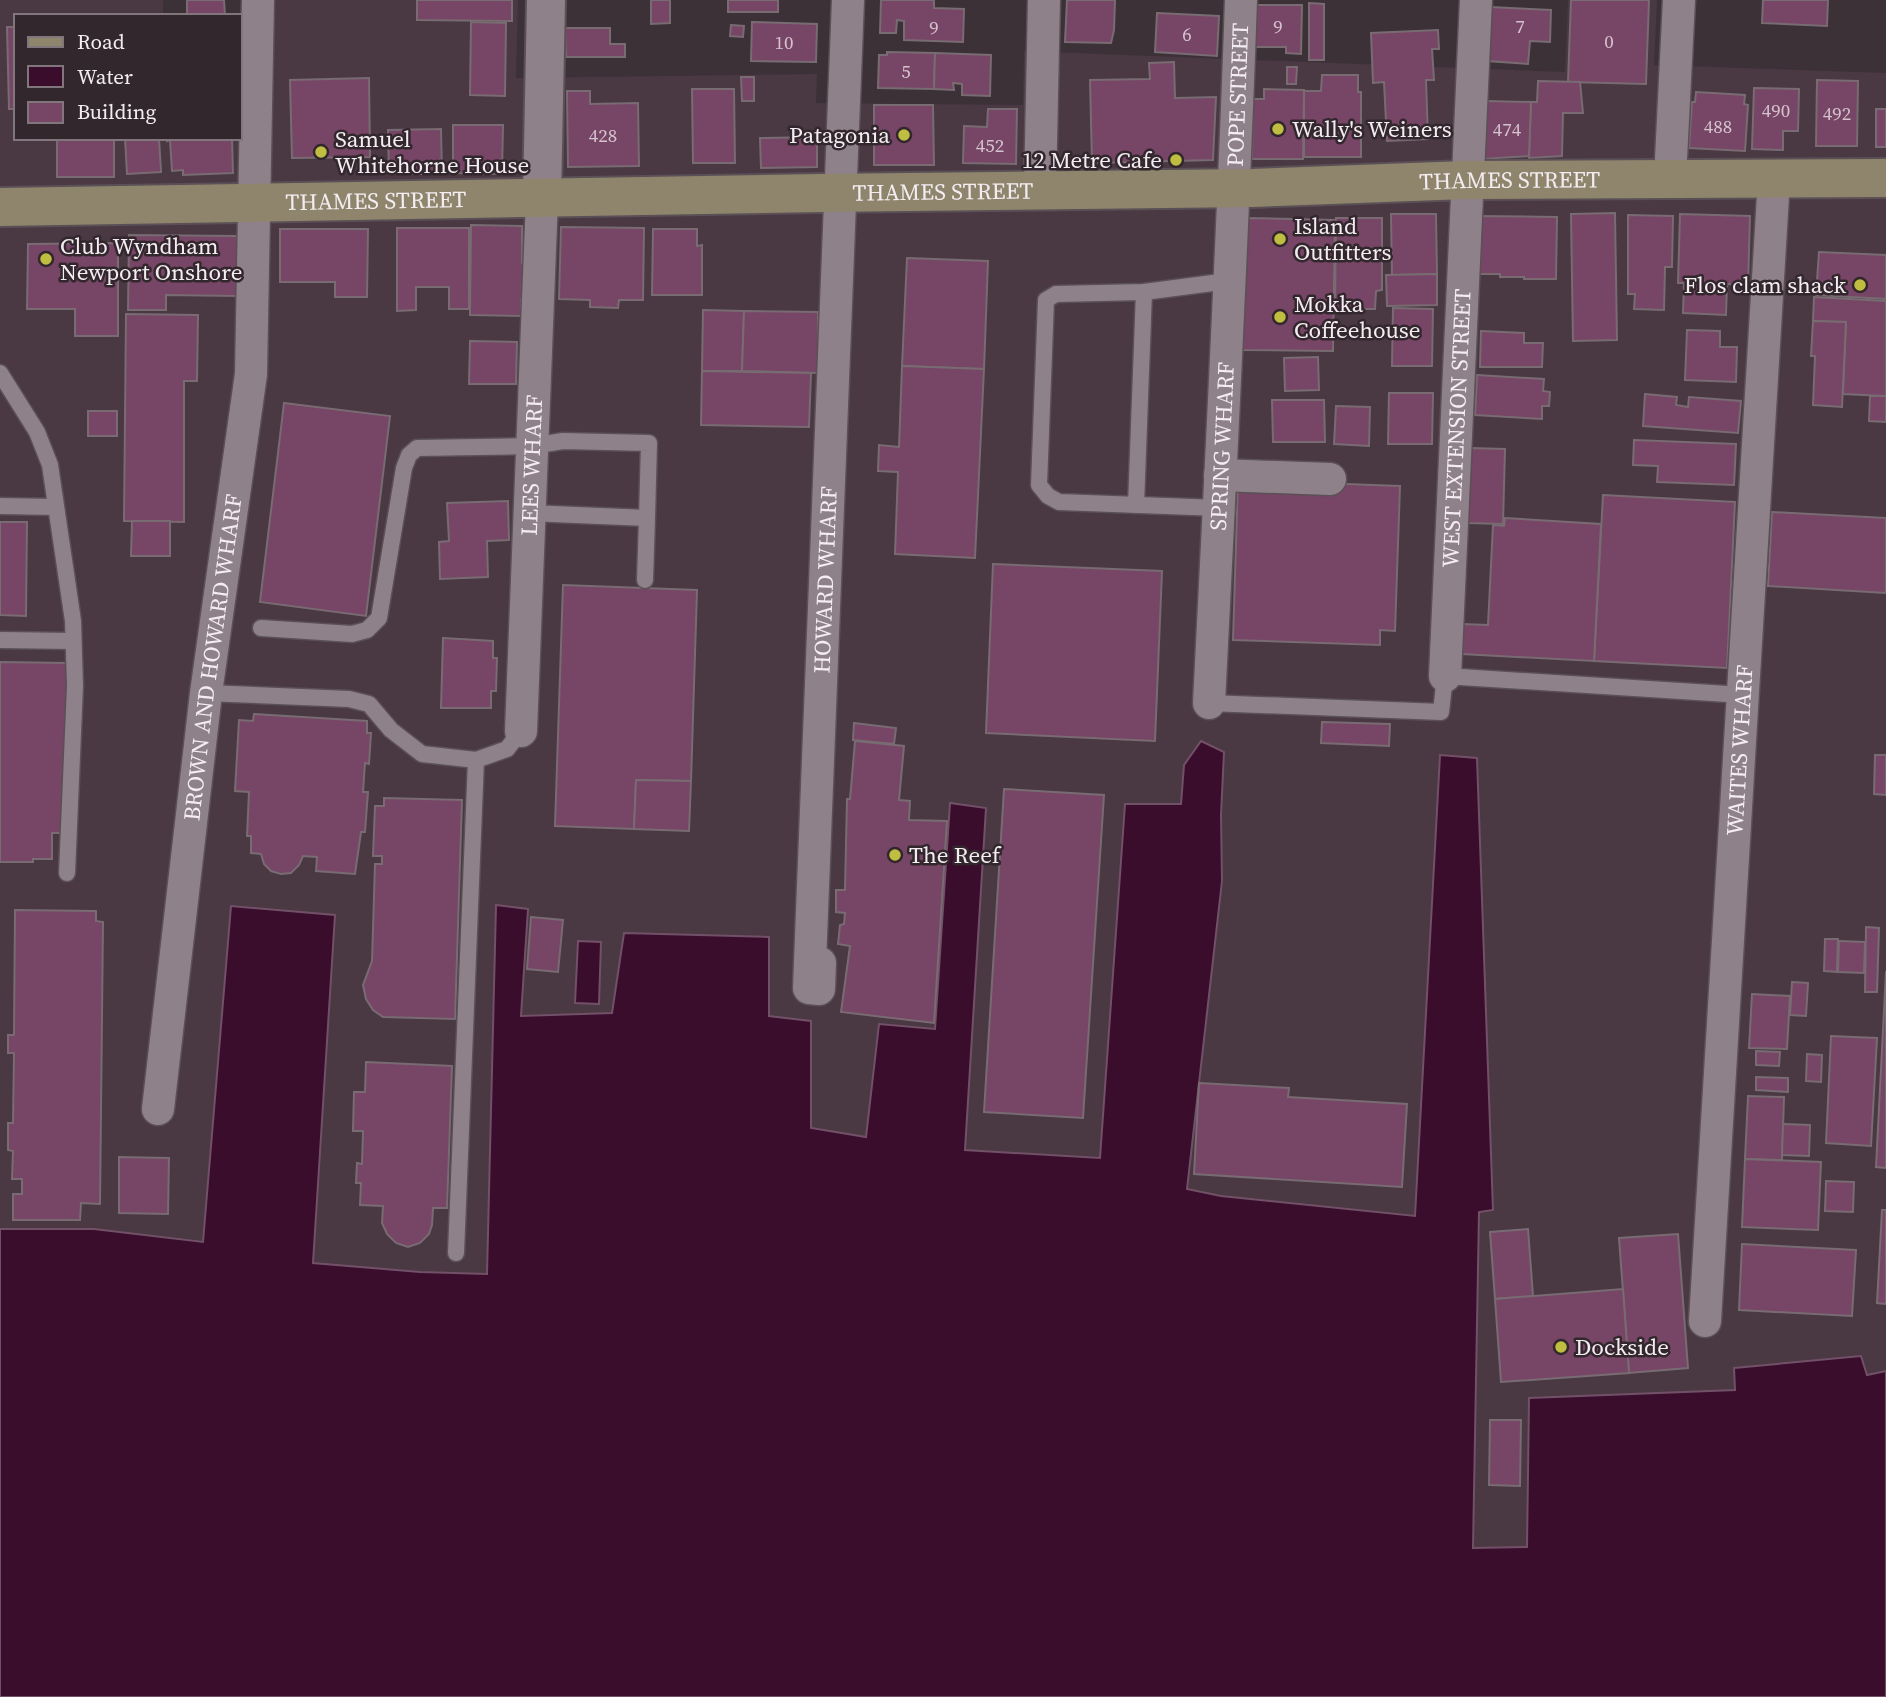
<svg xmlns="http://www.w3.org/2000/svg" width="1886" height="1697" font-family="'Source Serif 4',serif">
	<rect width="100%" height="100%" fill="#3d3138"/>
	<polygon fill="#4a3843" points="0,0 163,0 163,16 16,16 16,138 240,138 243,0 518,0 516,78 817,74 816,103 1023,105 1024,51 1565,72 1568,0 1657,0 1654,65 1886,73 1886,1371 1867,1375 1861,1356 1734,1368 1735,1390 1527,1547 1473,1548 1479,1211 1493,1210 1477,758 1441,755 1415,1217 1221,1196 1187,1189 1222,881 1221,815 1224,752 1184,765 1181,804 1125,804 1100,1158 965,1150 986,808 950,803 935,1030 879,1024 867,1137 811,1129 811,1021 769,1017 769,937 624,933 612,1013 521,1016 528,910 496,906 488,1274 420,1272 312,1263 335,916 231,906 203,1242 94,1229 0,1229"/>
	<g fill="#3a0d2d" stroke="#725068" stroke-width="2">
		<polygon points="1201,741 1224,752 1221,815 1222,881 1187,1189 1221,1196 1415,1216 1440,755 1477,758 1493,1210 1479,1212 1473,1548 1527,1547 1529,1398 1735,1390 1734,1368 1861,1356 1867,1375 1886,1371 1886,1697 0,1697 0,1229 94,1229 203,1242 231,906 335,915 313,1263 420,1272 487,1274 496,905 528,909 521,1016 612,1013 624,933 769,937 769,1016 811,1021 811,1128 866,1137 879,1024 935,1029 950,803 986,808 965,1150 1100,1158 1125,804 1181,804 1184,765"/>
		<polygon points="578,941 601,942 599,1004 575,1003"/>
	</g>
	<g fill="#774565" stroke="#786b72" stroke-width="2">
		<polygon points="187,0 224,0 225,16 187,16"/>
		<polygon points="417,0 512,0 512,21 417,20"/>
		<polygon points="651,0 670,0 670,23 651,24"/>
		<rect x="728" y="0" width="50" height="12"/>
		<polygon points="881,0 934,0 934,8 964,9 963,42 904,40 904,21 897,20 896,33 880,33"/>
		<polygon points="1067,0 1115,0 1114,30 1111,43 1065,42"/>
		<polygon points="1571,0 1649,0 1646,84 1568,82"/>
		<polygon points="1763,0 1828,0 1827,26 1762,23"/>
		<polygon points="1309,3 1324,4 1324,60 1309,60"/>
		<polygon points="1256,5 1302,5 1301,54 1286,53 1286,47 1255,47"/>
		<polygon points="1490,7 1551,10 1550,42 1530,41 1528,64 1487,61"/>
		<polygon points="1157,13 1219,16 1217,56 1155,52"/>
		<polygon points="471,22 506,23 505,96 470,95"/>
		<polygon points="752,22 817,24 816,62 751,61"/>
		<polygon points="731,25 744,26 743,37 730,36"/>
		<polygon points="7,27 16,27 16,109 9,109"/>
		<polygon points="565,28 610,28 610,44 625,44 625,57 566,57"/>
		<polygon points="1438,30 1439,49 1432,49 1434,80 1426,80 1428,139 1387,141 1384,82 1373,83 1371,33"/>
		<polygon points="887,52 935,53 934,89 878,88 879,55 887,55"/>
		<polygon points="935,53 991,55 990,96 962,95 962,84 953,83 954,90 934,89"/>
		<polygon points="1174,62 1175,98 1216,97 1213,160 1092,163 1090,80 1150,79 1149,63"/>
		<polygon points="1287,67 1297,67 1296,84 1287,84"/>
		<polygon points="1322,75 1358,75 1358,92 1361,92 1361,157 1304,157 1304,91 1321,91"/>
		<polygon points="741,77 754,77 754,101 742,101"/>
		<polygon points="369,78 370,157 292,158 290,80"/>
		<polygon points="1817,80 1858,81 1857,146 1816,146"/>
		<polygon points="1538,81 1580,82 1583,113 1563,113 1562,156 1529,158 1531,102 1537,102"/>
		<polygon points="1754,88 1799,89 1798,131 1783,131 1783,150 1752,149"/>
		<polygon points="692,89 734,89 735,163 693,163"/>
		<polygon points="1264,89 1304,90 1303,159 1252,159 1253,99 1264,99"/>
		<polygon points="567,91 590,91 590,104 638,103 639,166 568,167"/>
		<polygon points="1696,92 1745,95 1744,104 1748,105 1745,151 1689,148 1692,102 1695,102"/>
		<polygon points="1487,101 1531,102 1529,156 1483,159"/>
		<polygon points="874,105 933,105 934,165 874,165"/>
		<polygon points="988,109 1017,109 1016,164 963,163 964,126 987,127"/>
		<rect x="1876" y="109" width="10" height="38"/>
		<polygon points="453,125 503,125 502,174 453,173"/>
		<polygon points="441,129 442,174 389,174 388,130"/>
		<polygon points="817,137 817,167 761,168 760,138"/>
		<rect x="57" y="138" width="57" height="39"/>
		<polygon points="125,138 159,138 161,172 127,174"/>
		<polygon points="167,138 232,138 233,173 183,175 183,170 172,171 170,140 167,141"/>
		<polygon points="1615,213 1617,340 1573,341 1571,214"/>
		<polygon points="1391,214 1436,214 1437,274 1392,275"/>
		<polygon points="1680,214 1750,216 1748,285 1727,284 1726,315 1683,313 1684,283 1678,283"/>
		<polygon points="1628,215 1673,216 1672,267 1665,267 1664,310 1634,309 1635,294 1628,294"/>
		<polygon points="1478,216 1557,217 1556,279 1524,279 1524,277 1500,277 1500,274 1477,274"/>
		<polygon points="1245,218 1335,220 1333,351 1242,350"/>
		<polygon points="1336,218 1382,218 1382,290 1376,291 1375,309 1335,309"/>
		<polygon points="471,225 522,226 522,263 524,263 524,299 521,299 521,316 470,315"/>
		<polygon points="561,227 644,228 643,300 619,300 618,308 590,307 590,300 559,299"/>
		<polygon points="397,228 469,228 469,309 449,309 449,287 416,287 416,310 397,311"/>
		<polygon points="280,229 368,229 367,297 335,297 335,282 280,282"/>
		<polygon points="653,229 697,229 697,246 702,245 702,295 652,295"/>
		<polygon points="129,235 237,236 237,296 166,295 166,310 128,310"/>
		<polygon points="118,243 118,336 75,336 75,309 27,309 28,244"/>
		<polygon points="1819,252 1886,255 1886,299 1816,295"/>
		<polygon points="907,258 988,261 984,369 902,366"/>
		<polygon points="1437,274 1437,305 1387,306 1386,275"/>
		<polygon points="1814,297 1886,301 1886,396 1843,394 1846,322 1813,321"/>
		<polygon points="1393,308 1433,309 1432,366 1392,366"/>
		<polygon points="703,310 744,311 742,371 702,371"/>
		<polygon points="744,311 818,312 818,373 742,371"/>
		<polygon points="126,314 198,315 197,381 184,381 184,522 124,521"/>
		<polygon points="1813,321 1846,322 1842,407 1813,405 1815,356 1811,356"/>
		<polygon points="1687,330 1720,331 1720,347 1737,347 1736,382 1685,380"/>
		<polygon points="1481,331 1524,333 1524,343 1543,343 1542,367 1480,367"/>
		<polygon points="470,341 517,342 516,384 469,384"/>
		<polygon points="1318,357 1319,390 1285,391 1284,358"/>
		<polygon points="902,366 984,369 975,558 895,554 898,472 878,471 879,445 899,447"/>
		<polygon points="702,371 811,373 809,427 701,425"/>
		<polygon points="1477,375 1544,379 1543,391 1550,392 1549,406 1542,406 1542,419 1475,415"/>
		<polygon points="1389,393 1433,393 1432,444 1388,444"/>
		<polygon points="1645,394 1677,397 1676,405 1688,407 1689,397 1741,401 1738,433 1643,426"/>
		<polygon points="1870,396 1886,396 1886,422 1869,421"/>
		<polygon points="1272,400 1324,400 1325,442 1273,442"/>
		<polygon points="284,403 390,416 366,616 260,602"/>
		<polygon points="1336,406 1370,407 1369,446 1334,444"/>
		<rect x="88" y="411" width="29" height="25"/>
		<polygon points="1634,440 1736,444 1734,485 1657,482 1658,466 1633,465"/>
		<polygon points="1470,448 1505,449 1503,524 1467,523"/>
		<polygon points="1238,480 1400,486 1395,631 1380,630 1380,645 1233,640"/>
		<polygon points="1603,495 1735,502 1727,668 1594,661"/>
		<polygon points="508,501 509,540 487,541 488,577 440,579 439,542 449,541 447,503"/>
		<polygon points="1772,512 1886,518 1886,593 1768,586"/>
		<polygon points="1505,518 1601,524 1594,661 1462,654 1463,624 1488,625 1493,525 1504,526"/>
		<polygon points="132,521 170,521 170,556 131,556"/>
		<polygon points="0,522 27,522 26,616 0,615"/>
		<polygon points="993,564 1162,571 1155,741 986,733"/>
		<polygon points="563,585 697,590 691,781 636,780 634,829 555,826"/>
		<polygon points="443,638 493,641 493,658 497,658 496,691 491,691 491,708 441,708"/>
		<polygon points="0,662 68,663 66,833 52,833 52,859 33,859 33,862 0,862"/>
		<polygon points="254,714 367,721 367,733 371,733 369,764 365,763 363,792 368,792 365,832 361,832 355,874 316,871 317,857 303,856 299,865 291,873 281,874 271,871 264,864 261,854 251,853 251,836 247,836 249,792 235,791 239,720 253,721"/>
		<polygon points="1322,722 1390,724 1389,746 1321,743"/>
		<polygon points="854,723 896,728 894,744 853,740"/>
		<polygon points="855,741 904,746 899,800 910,801 909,820 947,821 934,1023 841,1012 850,946 838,944 840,925 844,924 845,913 836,912 836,890 845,890 847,799 850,799"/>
		<polygon points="1875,755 1886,755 1886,795 1874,794"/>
		<polygon points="636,780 691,781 689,831 634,829"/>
		<polygon points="1004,789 1104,795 1083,1118 984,1112"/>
		<polygon points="384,798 462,800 455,1019 383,1017 373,1010 366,999 363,985 372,961 375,864 382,864 382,856 373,856 375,806 384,806"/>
		<polygon points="15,910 96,911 96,921 103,922 100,1204 81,1203 80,1220 13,1220 13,1194 22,1194 22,1179 12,1179 13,1151 8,1150 8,1123 13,1123 14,1053 8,1053 8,1035 14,1035"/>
		<polygon points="531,917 563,920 558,972 527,969"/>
		<polygon points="1866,927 1879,928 1877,992 1865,992"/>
		<polygon points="1825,939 1838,939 1837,972 1824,971"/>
		<polygon points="1839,941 1865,942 1864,973 1838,972"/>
		<polygon points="1886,971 1886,1168 1876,1167"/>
		<polygon points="1792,982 1808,983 1806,1016 1790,1015"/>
		<polygon points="1752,994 1790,996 1787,1049 1749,1048"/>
		<polygon points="1831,1036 1877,1038 1871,1146 1826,1143"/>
		<polygon points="1756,1051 1780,1052 1779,1066 1756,1065"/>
		<polygon points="1807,1054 1822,1055 1821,1082 1806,1081"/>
		<polygon points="366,1062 452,1066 447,1208 433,1208 432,1225 429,1234 420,1243 408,1247 396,1243 387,1234 382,1223 383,1206 360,1205 361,1183 356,1183 357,1163 362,1164 363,1131 353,1131 354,1092 365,1092"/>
		<polygon points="1756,1077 1788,1078 1788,1092 1756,1090"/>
		<polygon points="1199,1083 1289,1088 1288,1097 1407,1104 1402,1187 1194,1174"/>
		<polygon points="1748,1096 1784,1097 1782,1160 1745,1159"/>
		<polygon points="1783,1124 1810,1125 1809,1156 1782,1155"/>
		<polygon points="119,1157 169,1158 168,1214 119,1213"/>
		<polygon points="1745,1159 1821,1162 1818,1230 1742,1227"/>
		<polygon points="1826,1181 1854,1182 1853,1212 1825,1211"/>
		<polygon points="1882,1210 1886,1210 1886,1304 1877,1303"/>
		<polygon points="1528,1229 1533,1296 1495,1299 1490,1232"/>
		<polygon points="1678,1234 1688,1368 1629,1373 1619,1238"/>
		<polygon points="1742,1244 1856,1250 1852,1316 1739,1310"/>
		<polygon points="1623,1289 1629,1373 1501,1382 1495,1299"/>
		<polygon points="1490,1420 1521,1420 1520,1486 1489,1485"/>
	</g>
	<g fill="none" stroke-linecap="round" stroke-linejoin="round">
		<g stroke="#5a5056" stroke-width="19">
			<g id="service">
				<polyline points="0,373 37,432 50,465 73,621 75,686 67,873"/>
				<polyline points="1136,505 1144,292"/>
				<polyline points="0,506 56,507"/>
				<polyline points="1219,508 1059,502 1048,496 1039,485 1046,300 1056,294 1144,292 1228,281"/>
				<polyline points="645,580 647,518"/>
				<polyline points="261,628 352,634 367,630 379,618 404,468 409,455 417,448 532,446 563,441 649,443 647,518 529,513"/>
				<polyline points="0,640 73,641"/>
				<polyline points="206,693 349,699 369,704 391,730 422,754 476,760 507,749 521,731"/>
				<polyline points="1209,703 1441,712 1445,676 1743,695"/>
				<polyline points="456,1253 476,760"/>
			</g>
		</g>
		<g stroke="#5a5056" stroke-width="35">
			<g id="minor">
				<polyline points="1670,179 1679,0"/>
				<polyline points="1040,190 1044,0"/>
				<polyline points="1220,475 1330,479"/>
				<path id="s1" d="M1445,676L1476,0"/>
				<path id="s2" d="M1209,703C1221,468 1233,234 1241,0"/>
				<path id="s3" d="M521,731L542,199"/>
				<path id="s4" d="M810,966L820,963L819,989L809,988L848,0"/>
				<path id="s5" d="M158,1109L206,693L251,374L258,0"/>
				<path id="s6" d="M1705,1321L1774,179"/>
			</g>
		</g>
		<g stroke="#5a5056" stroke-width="42">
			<polyline id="tertiary" points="542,199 546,0"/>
		</g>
		<g stroke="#5a5056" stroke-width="42">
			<g id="secondary">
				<path id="s7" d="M0,207L821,193L1251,188L1466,180L1886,178"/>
			</g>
		</g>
		<use href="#service" stroke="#8f8189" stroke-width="16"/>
		<use href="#minor" stroke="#8f8189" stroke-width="32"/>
		<use href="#tertiary" stroke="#8f8189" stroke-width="38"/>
		<use href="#secondary" stroke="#8f856c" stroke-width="38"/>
	</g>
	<g fill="#c0be41" stroke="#33272e" stroke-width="2.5">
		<circle cx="1278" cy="129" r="7"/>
		<circle cx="904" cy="135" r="7"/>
		<circle cx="321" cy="152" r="7"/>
		<circle cx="1176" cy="160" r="7"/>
		<circle cx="1280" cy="239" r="7"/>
		<circle cx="46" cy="259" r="7"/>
		<circle cx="1860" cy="285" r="7"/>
		<circle cx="1280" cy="317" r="7"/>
		<circle cx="895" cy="855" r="7"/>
		<circle cx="1561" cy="1347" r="7"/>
	</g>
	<g text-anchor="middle" stroke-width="5" stroke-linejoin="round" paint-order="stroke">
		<g font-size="19" fill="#d4c2cd">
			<text x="1278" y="33">9</text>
			<text x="1520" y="33">7</text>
			<text x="934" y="34">9</text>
			<text x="1187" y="41">6</text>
			<text x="1609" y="48">0</text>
			<text x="784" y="49">10</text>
			<text x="906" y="78">5</text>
			<text x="1776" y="117">490</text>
			<text x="1837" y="120">492</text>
			<text x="1718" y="133">488</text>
			<text x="1507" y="136">474</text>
			<text x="603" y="142">428</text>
			<text x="990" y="152">452</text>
		</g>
		<g font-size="23" fill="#f3ecf0" stroke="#33272e">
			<text dy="8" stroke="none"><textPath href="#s2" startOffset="609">POPE STREET</textPath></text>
			<text dy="8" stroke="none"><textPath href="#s7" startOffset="1510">THAMES STREET</textPath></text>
			<text dy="8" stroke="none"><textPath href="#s7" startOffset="943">THAMES STREET</textPath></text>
			<text dy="8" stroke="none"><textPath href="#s7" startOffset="376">THAMES STREET</textPath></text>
			<text dy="8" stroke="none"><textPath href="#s1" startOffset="248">WEST EXTENSION STREET</textPath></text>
			<text dy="8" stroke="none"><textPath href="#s2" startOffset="257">SPRING WHARF</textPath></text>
			<text dy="8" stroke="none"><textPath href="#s3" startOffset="266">LEES WHARF</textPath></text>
			<text dy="8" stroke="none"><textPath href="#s4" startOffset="455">HOWARD WHARF</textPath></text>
			<text dy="8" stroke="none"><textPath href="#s5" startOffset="455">BROWN AND HOWARD WHARF</textPath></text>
			<text dy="8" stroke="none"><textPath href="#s6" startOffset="572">WAITES WHARF</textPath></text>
		</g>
		<g font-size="23" fill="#f3ecf0" stroke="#33272e" text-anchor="start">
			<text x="1292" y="137">Wally's Weiners</text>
			<text x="890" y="143" text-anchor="end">Patagonia</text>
			<text x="335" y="147">Samuel<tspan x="335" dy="26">Whitehorne House</tspan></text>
			<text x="1162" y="168" text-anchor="end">12 Metre Cafe</text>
			<text x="1294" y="234">Island<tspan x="1294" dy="26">Outfitters</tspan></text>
			<text x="60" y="254">Club Wyndham<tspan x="60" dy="26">Newport Onshore</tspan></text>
			<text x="1846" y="293" text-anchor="end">Flos clam shack</text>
			<text x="1294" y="312">Mokka<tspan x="1294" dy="26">Coffeehouse</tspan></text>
			<text x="909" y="863">The Reef</text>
			<text x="1575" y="1355">Dockside</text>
		</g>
	</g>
	<rect x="14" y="14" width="228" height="126" fill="#33272e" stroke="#80767c" stroke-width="2"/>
	<rect x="28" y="37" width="35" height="10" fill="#8f856c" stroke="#80767c" stroke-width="2"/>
	<text x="77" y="49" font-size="21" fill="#f3ecf0">Road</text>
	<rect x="28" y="66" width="35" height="21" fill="#3a0d2d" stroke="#80767c" stroke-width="2"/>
	<text x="77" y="84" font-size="21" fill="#f3ecf0">Water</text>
	<rect x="28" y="102" width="35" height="21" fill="#774565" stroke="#80767c" stroke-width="2"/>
	<text x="77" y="119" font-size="21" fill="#f3ecf0">Building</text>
</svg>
